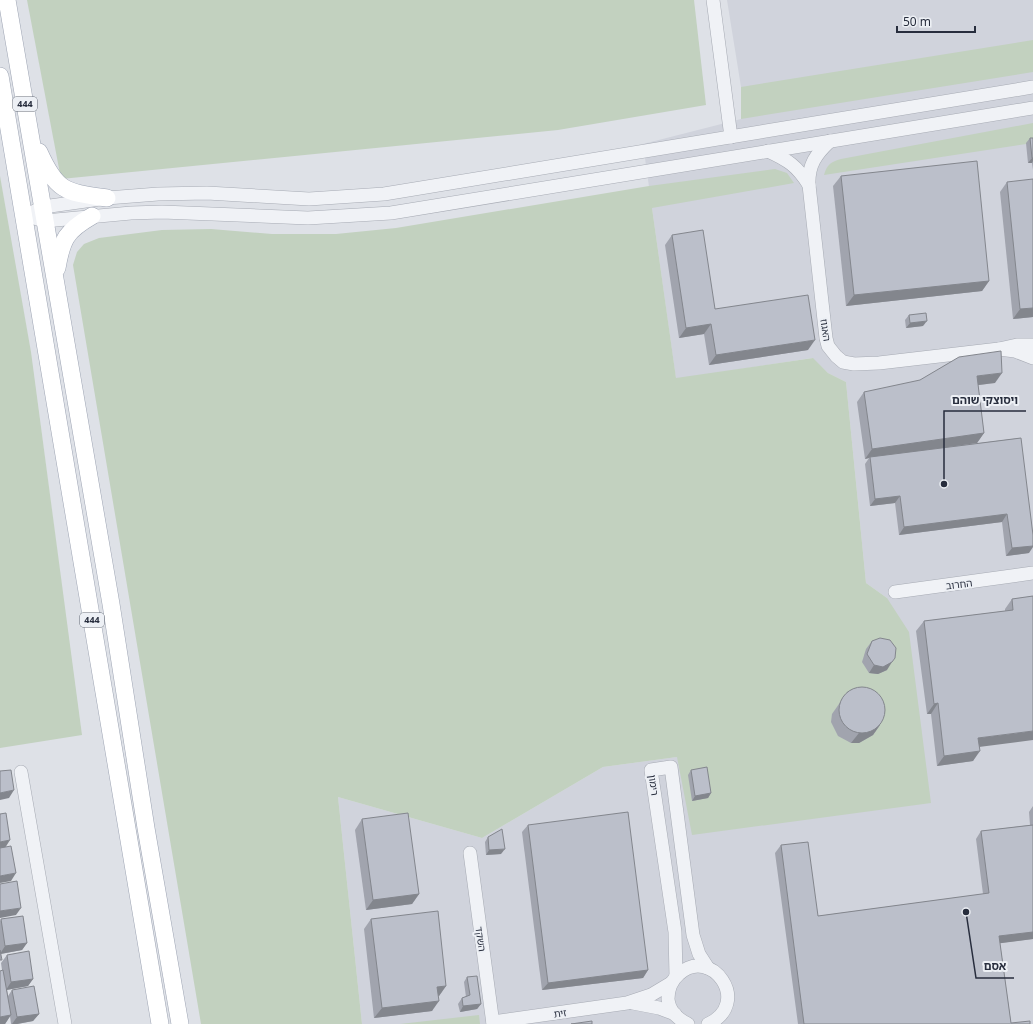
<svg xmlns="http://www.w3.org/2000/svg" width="1033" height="1024" font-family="'Noto Sans','Noto Sans Hebrew',sans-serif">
	<rect width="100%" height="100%" fill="#dee1e7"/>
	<polygon fill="#d0d3dc" points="727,0 1033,0 1033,1024 362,1024 338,797 482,838 603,767 677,757 887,598 866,583 846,382 828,373 812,358 676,379 643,144 741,119 741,87"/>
	<g fill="#c2d1bf">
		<polygon points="27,0 694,0 706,105 558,130 61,179"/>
		<polygon points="1033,40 1033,72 741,119 741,87"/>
		<path d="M1033,123V143L824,175C827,164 831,162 841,159Z"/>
		<polygon points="775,169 787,173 794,183 652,208 676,378 813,358 828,373 846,382 866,583 887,598 909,632 931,803 692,835 677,757 603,767 482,838 338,797 362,1024 201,1024 73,265 77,252 84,244 99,238 162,230 211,229 272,234 336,234 396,228 649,186"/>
		<polygon points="0,176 31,352 82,735 0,748"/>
		<polygon points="479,1015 480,1024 400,1024"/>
	</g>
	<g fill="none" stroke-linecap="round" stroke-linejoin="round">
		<g stroke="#a7abb4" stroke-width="14">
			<g id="minor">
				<polyline points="713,0 731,137"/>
				<path d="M830,141C816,154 808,165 809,185L826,338L828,346L836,356L843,362L854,364L879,363L999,349"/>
				<path d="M768,151C788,160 797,166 809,185"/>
				<polyline points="24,216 43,207 107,198 158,194 207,193 309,199 384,194 1033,87"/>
				<polyline points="37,219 45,221 131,213 162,212 308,218 391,213 1033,108"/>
				<polyline points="1033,345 1017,345 999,349 1015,351 1033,358"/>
				<polyline points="895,592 1033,573"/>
				<polyline points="21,772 65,1024"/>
				<polyline points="470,853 493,1024"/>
				<polyline points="676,976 675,932 651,770 671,767 693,935 699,954 708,968"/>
				<polyline points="633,1003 659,1008 675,1014"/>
				<polyline points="493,1022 627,1003 651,995 671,983"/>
				<path d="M688,1024C678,1019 669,1011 668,999C668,989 672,980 679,974C711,945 753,1003 708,1024"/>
			</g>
		</g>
		<g stroke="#9da4b3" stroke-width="18">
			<g id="major">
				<polyline points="7,0 111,604 146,828 180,1024"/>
				<polyline points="0,76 160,1024"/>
				<path d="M39,152C57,192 65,192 107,198"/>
				<path d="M57,268C62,239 66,231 92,216"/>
			</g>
		</g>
		<use href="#minor" stroke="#f0f2f6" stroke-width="13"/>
		<use href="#major" stroke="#fff" stroke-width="17"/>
	</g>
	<g fill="#a1a4ae">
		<polygon points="1030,138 1033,138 1033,170 1032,163 1028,163 1026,143"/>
		<polygon points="841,176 989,281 982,291 846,306 833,186"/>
		<polygon points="1007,182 1033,317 1013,319 1000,192"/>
		<polygon points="672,235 715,309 808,350 709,365 704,334 679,338 665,245"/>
		<polygon points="909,315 923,326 906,328 905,320"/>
		<polygon points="995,383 978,385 984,433 977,443 947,447 1021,438 1029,553 1006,556 1002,522 899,535 895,503 870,506 865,464 869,458 865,459 857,402 864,392"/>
		<polygon points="1033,596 980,747 973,761 937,766 931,714 927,714 916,631 924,621 1005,611 1005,609 1012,599"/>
		<polygon points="872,641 887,670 878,674 869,673 862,662 866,649"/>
		<polygon points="848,691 880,725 873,735 859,743 851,743 838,736 831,722 832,714"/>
		<polygon points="691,770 711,793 708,798 692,801 688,775"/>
		<polygon points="1033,806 1033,939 1000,943 1011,1023 1030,1024 798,1024 775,853 781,845 818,916 983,894 976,839 981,831 1030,825 1029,812"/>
		<polygon points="362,819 419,894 412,904 366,910 355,830"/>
		<polygon points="528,825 648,970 643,978 542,990 522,832"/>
		<polygon points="488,837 501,854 486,855 485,842"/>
		<polygon points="1,919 27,943 22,950 1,954 0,962 0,921"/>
		<polygon points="371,919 446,986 439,996 438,996 432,1011 374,1018 364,929"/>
		<polygon points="7,955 33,979 28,986 7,990 8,996 12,990 39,1014 33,1021 17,1024 11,1024 10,1016 5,1024 2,970 1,963"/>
		<polygon points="467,977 481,1004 477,1009 460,1012 458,1004 462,998 466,997 464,982"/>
	</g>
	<g fill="#83868d">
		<polygon points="1032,158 1033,158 1033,161 1032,163 1028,163"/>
		<polygon points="989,281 982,291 846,306 854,295"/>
		<polygon points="1033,308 1033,317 1013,319 1020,309"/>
		<polygon points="927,321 923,326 906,328 910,323"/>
		<polygon points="711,324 704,334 679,338 686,328"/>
		<polygon points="815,340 808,350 709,365 716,355"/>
		<polygon points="1002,373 995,383 970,386 977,376"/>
		<polygon points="984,433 977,443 870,458 870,457 869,458 865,459 872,449"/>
		<polygon points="900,496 895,503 870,506 875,499"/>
		<polygon points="1007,514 1002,522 899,535 904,527"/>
		<polygon points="1033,546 1033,547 1029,553 1006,556 1012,548"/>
		<polygon points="892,662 887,670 878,674 869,673 874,665"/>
		<polygon points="938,703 931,714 927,714 934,704"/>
		<polygon points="880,725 873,735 859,743 851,743 859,733"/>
		<polygon points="1033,731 1033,740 971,748 978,738"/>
		<polygon points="980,751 973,761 937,766 944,756"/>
		<polygon points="14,790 9,798 0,800 0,793"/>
		<polygon points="711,793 708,798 692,801 695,796"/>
		<polygon points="10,840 5,848 0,848 0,842"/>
		<polygon points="505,849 501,854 486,855 489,850"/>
		<polygon points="16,873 11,881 0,883 0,876"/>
		<polygon points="419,894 412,904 366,910 373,900"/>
		<polygon points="21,908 16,915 0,918 0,911"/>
		<polygon points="1033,932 1033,939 994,944 999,936"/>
		<polygon points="27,943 22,950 0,954 5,946"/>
		<polygon points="648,970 643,978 542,990 548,983"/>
		<polygon points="33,979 28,986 6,990 11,982"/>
		<polygon points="446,986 439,996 430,997 437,987"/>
		<polygon points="439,1001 432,1011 374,1018 382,1008"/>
		<polygon points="481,1004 477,1009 460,1012 463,1006"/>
		<polygon points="39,1014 33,1021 17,1024 12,1024 17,1017"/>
		<polygon points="11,1015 5,1024 0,1024 0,1017"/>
	</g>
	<g fill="#bbbfca" stroke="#83868d">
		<polygon points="1030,138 1033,138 1033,158 1032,158"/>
		<polygon points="977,161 989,281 854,295 841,176"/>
		<polygon points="1033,179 1033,308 1020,309 1007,182"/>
		<polygon points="703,230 715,309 808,295 815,340 716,355 711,324 686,328 672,235"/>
		<polygon points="926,313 927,321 910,323 909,315"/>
		<polygon points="1001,351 1002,373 977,376 984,433 872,449 864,392 920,380 959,357"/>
		<polygon points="1021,438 1033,535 1033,546 1012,548 1007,514 904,527 900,496 875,499 870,457"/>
		<polygon points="1033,596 1033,731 978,738 980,751 944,756 938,703 934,704 924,621 1013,610 1012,599"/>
		<polygon points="880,638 890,640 896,648 895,658 892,662 883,667 874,665 867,654 872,641"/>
		<circle cx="862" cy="710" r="23"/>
		<polygon points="707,767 711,793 695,796 691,770"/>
		<polygon points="11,770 14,790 0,793 0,771"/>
		<polygon points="628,812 648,970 548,983 528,825"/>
		<polygon points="6,813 10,840 0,842 0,814"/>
		<polygon points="408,813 419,894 373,900 362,819"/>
		<polygon points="1033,825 1033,932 999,936 1011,1023 1030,1021 1030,1024 804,1024 781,845 808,842 818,916 989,893 981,831"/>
		<polygon points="502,829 505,849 489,850 488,837"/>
		<polygon points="11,846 16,873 0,876 0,848"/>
		<polygon points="17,881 21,908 0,911 0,884"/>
		<polygon points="438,911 446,986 437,987 439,1001 382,1008 371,919"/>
		<polygon points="23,916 27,943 5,946 1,919"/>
		<polygon points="0,950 2,960 0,960"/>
		<polygon points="29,951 33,979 11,982 7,955"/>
		<polygon points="3,970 11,1015 0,1017 0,971"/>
		<polygon points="477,976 481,1004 463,1006 462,998 470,995 467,977"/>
		<polygon points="34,986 39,1014 17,1017 12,990"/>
		<polygon points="592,1021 592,1024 571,1024"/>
	</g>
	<g text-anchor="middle" stroke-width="4" stroke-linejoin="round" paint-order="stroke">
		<g fill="#edf0f5" stroke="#626874" stroke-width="1">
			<rect x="13" y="97" width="24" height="14" rx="3"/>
			<rect x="80" y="613" width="24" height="14" rx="3"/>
		</g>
		<g font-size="9" font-weight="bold" fill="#272d3d">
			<text x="25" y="107">444</text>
			<text x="92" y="623">444</text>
		</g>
		<g font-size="10" fill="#272d3d" stroke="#edf0f5">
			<text transform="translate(826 330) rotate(81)" y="4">האגוז</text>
			<text transform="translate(959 584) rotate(-7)" y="4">החרוב</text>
			<text transform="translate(654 785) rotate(82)" y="4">רימון</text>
			<text transform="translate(481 939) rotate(82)" y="4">השקד</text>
			<text transform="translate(560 1013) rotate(-8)" y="4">זית</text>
		</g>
	</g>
	<path fill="none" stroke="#272d3d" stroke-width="1.5" d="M944 484L944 411H1026M966 912L976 978H1014"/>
	<g fill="#272d3d" stroke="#edf0f5" stroke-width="1.5">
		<circle cx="944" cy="484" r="4"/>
		<circle cx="966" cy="912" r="4"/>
	</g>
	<g font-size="11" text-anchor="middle" font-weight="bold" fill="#272d3d" stroke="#edf0f5" stroke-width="4" stroke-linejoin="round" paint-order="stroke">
		<text x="985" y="404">ויסוצקי שוהם</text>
		<text x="995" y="970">אסם</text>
	</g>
	<path d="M897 26v6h78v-6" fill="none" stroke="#272d3d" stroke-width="2"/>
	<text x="903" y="26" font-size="12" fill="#272d3d" stroke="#edf0f5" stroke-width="3" paint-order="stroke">50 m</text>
</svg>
